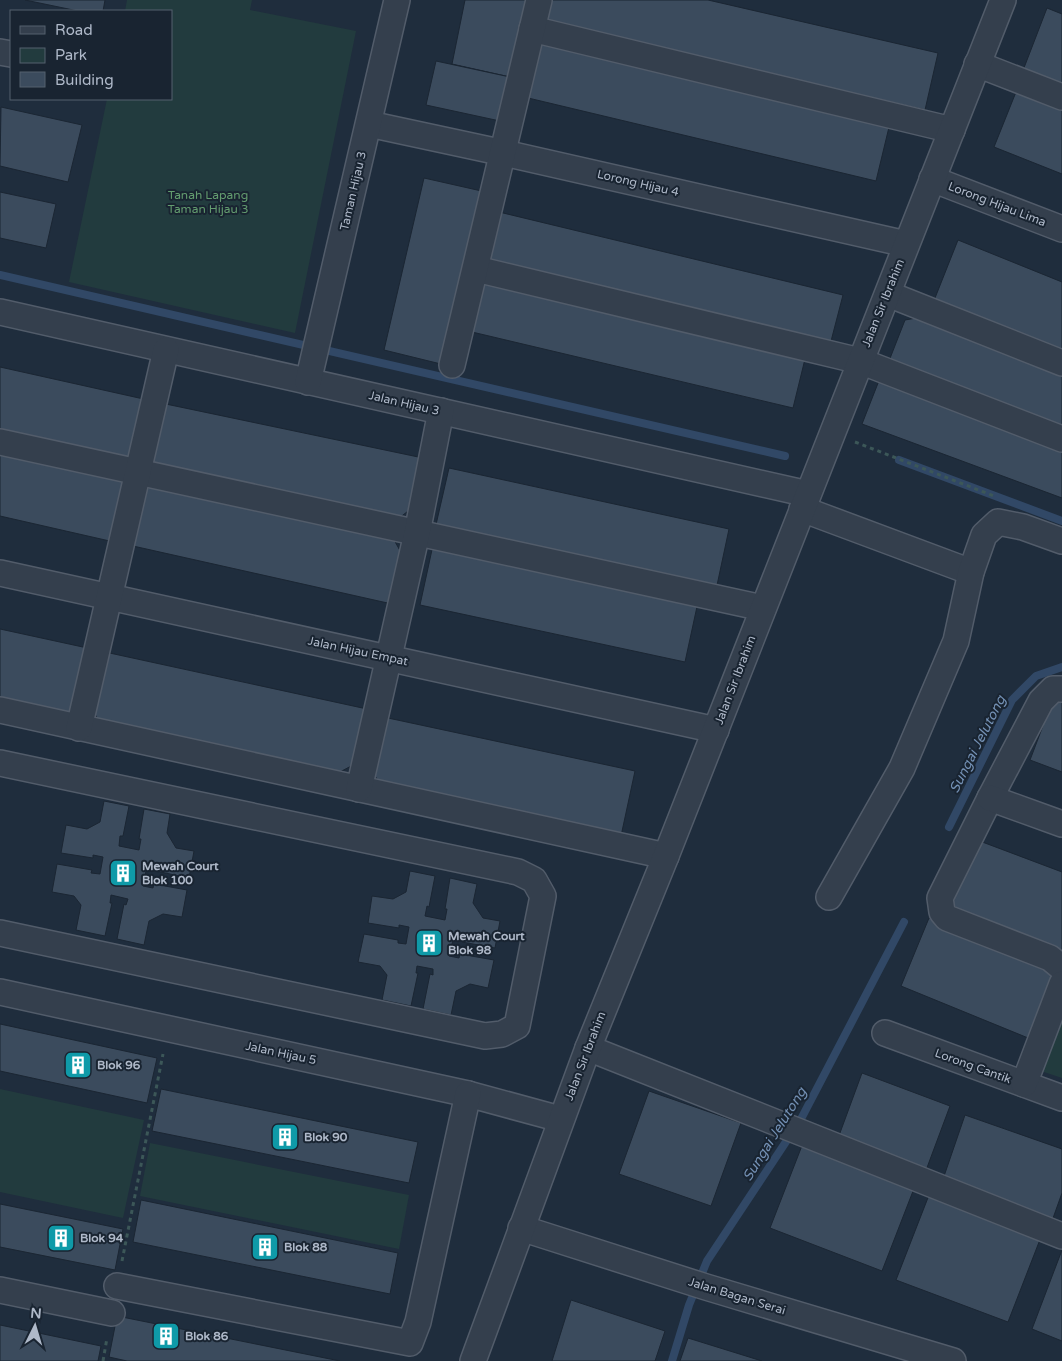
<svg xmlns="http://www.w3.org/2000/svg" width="1062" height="1361" font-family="'Varela Round',sans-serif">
	<rect width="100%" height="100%" fill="#1f2d3d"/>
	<g fill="#223b3e">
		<polygon points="127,0 252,0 250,10 356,31 295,333 69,282 107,99 171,99 171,11 125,11"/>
		<polygon points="1062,1004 1062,1078 1038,1070"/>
		<polygon points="0,1089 144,1120 123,1218 0,1192"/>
		<polygon points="150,1143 409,1195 399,1249 140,1196"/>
	</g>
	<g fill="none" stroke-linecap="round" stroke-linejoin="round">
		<g stroke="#314866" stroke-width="8">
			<polyline points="0,275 785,456"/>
			<polyline points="899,460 1062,521"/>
			<polyline points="949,827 1012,700 1036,676 1062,667"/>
			<polyline points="672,1361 689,1305 707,1261 801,1119 904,922"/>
		</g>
	</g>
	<g fill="#3b4b5d" stroke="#1b2633">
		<polygon points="25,0 105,0 103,11 78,11"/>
		<polygon points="465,0 527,0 510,77 452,64"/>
		<polygon points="550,0 708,0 938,53 925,110 552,24 546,17"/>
		<polygon points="1047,8 1062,14 1062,88 1022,73"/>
		<polygon points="538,42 890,123 876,181 524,97"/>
		<polygon points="436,61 510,77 500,121 426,105"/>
		<polygon points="1018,87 1062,104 1062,174 994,147"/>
		<polygon points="1,107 82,125 68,182 0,166"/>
		<polygon points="424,178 486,192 445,365 384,350"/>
		<polygon points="0,192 56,204 46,248 0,238"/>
		<polygon points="499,212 843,295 830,345 487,263"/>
		<polygon points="958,240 1062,282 1062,355 933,303"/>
		<polygon points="484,283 805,359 793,408 472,332"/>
		<polygon points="922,317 1062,371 1062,434 887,366 905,320"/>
		<polygon points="0,367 148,400 129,461 0,433"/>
		<polygon points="880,378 1062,445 1062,498 862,424"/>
		<polygon points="161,403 423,458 412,508 394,522 159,470 148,458"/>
		<polygon points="0,449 118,475 125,488 114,542 0,516"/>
		<polygon points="449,468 729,529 716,590 435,529"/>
		<polygon points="155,484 393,538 403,556 392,604 133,546 145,490"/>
		<polygon points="433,545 698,602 685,662 420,605"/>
		<polygon points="0,629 92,649 80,702 66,714 0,699"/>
		<polygon points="105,652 367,709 355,764 338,773 101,724 93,711"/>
		<polygon points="1062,696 1062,772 1030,760 1052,702"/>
		<polygon points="388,718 635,771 621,836 381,785 375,776"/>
		<polygon points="104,801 129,806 123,836 120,836 119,846 139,850 141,839 139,839 144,809 170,814 167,833 176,848 194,851 189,878 156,871 157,867 147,866 143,886 153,888 154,884 187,890 182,917 163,914 149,921 144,945 117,939 124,904 126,905 128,899 111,895 110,903 112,903 105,936 76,930 81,905 74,896 52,892 57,864 92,870 91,873 100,874 103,857 93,855 93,858 61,853 66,825 87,829 100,822"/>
		<polygon points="977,840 1062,872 1062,952 958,914 953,902"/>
		<polygon points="410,871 435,876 429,907 427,906 425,916 445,920 447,909 445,909 450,878 477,884 473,903 483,918 500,921 495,948 462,942 463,937 454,936 449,956 459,958 460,954 494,960 488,988 470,984 456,991 451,1015 423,1009 430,974 433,975 433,969 417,966 416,973 418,973 411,1006 382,1000 387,975 380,966 358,962 364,934 398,940 398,943 406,944 409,927 399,925 399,928 368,923 372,896 393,899 406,892"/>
		<polygon points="929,918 1050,967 1058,979 1033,1040 901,986"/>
		<polygon points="0,1024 157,1058 147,1103 0,1071"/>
		<polygon points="862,1073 950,1106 925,1173 837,1141"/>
		<polygon points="161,1089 418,1142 409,1183 152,1131"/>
		<polygon points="649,1091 741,1123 711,1206 619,1174"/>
		<polygon points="965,1115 1062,1149 1062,1193 1052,1221 942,1182"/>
		<polygon points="803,1143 915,1186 882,1271 770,1228"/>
		<polygon points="929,1195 1041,1237 1008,1322 896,1280"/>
		<polygon points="141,1200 398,1253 390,1294 133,1242"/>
		<polygon points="0,1204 123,1229 115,1270 0,1247"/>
		<polygon points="1062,1250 1062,1341 1032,1329"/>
		<polygon points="571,1300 665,1331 655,1361 552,1361"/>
		<polygon points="117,1316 340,1361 127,1361 109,1357"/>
		<polygon points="0,1325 101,1346 98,1361 0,1361"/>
		<polygon points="688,1338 762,1361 680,1361"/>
	</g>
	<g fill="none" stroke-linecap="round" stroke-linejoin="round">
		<g stroke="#525c6a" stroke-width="28">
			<g id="minor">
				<polyline points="532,29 952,130"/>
				<polyline points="0,52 11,54"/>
				<polyline points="977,64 1062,97"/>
				<polyline points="369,124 504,153 906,244"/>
				<polyline points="932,179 1062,229"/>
				<polyline points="476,269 860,361 1062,439"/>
				<polyline points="888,294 1062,363"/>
				<polyline points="0,312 808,494"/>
				<polyline points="452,365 539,0"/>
				<polyline points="308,382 397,0"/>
				<polyline points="0,442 763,608"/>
				<polyline points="802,509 971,572"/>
				<polyline points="0,573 716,730"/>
				<polyline points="1062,689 1053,689 1041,701 990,798 940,898 942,912 947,918 1050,958 1062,968"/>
				<polyline points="0,710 666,856"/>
				<polyline points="79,728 166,350"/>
				<polyline points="0,763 518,872 534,880 543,896 517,1026 502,1034 485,1036 0,933"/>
				<polyline points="359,789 417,533 441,411"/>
				<polyline points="990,798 1062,824"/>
				<polyline points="829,897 902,768 956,641 971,572 984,535 998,522 1023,527 1062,541"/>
				<polyline points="0,992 468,1094 560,1119"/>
				<polyline points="885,1033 1062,1098"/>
				<polyline points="588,1048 1062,1236"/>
				<polyline points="1024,1084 1062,984"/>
				<polyline points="521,1228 706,1287 953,1361"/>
				<polyline points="117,1286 410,1343 418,1322 468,1094"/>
				<polyline points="0,1290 112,1313"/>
				<polyline points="473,1361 588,1048 666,856 1003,0"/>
			</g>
		</g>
		<g stroke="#3c5758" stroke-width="3" stroke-dasharray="4 4" stroke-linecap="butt">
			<polyline points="855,442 994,496"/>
			<polyline points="122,1261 163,1054"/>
			<polyline points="103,1361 107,1338"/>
		</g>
		<use href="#minor" stroke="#343f4d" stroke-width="25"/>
	</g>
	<defs>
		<g id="building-square" transform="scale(1.4375)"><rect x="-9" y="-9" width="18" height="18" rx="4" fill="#0f9aa8" stroke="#192431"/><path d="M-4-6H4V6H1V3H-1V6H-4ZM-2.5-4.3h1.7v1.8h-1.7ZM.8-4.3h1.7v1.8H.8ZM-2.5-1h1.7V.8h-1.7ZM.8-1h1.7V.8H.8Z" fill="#fff"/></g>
	</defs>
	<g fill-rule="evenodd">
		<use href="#building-square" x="123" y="873"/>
		<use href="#building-square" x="429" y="943"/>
		<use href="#building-square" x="78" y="1065"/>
		<use href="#building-square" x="285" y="1137"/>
		<use href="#building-square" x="61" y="1238"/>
		<use href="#building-square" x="265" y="1247"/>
		<use href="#building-square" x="166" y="1336"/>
	</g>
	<g text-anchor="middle" stroke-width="4" stroke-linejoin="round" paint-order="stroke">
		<g font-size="12" fill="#afb9c9" stroke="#192431">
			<text transform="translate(638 183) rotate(13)" y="4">Lorong Hijau 4</text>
			<text transform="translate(353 191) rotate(-77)" y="4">Taman Hijau 3</text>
			<text transform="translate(997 204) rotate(21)" y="4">Lorong Hijau Lima</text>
			<text transform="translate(883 303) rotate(-68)" y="4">Jalan Sir Ibrahim</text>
			<text transform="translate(404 403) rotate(13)" y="4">Jalan Hijau 3</text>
			<text transform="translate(358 651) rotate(12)" y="4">Jalan Hijau Empat</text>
			<text transform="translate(735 680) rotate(-69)" y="4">Jalan Sir Ibrahim</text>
			<text transform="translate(281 1053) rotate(12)" y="4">Jalan Hijau 5</text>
			<text transform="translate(585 1056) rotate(-69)" y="4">Jalan Sir Ibrahim</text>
			<text transform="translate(973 1066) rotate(20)" y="4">Lorong Cantik</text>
			<text transform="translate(737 1296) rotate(17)" y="4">Jalan Bagan Serai</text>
		</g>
		<g font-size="12" fill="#639c6f" stroke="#192431">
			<text x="208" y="199">Tanah Lapang<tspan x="208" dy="14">Taman Hijau 3</tspan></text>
		</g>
		<g font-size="12" font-weight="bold" fill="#afb9c9" stroke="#192431" text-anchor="start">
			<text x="142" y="870">Mewah Court<tspan x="142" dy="14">Blok 100</tspan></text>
			<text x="448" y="940">Mewah Court<tspan x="448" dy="14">Blok 98</tspan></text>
			<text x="97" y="1069">Blok 96</text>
			<text x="304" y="1141">Blok 90</text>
			<text x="80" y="1242">Blok 94</text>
			<text x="284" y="1251">Blok 88</text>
			<text x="185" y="1340">Blok 86</text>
		</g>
		<g font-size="14" font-style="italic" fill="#7390b4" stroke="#192431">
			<text transform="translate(977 744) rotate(-63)" y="5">Sungai Jelutong</text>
			<text transform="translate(774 1134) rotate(-58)" y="5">Sungai Jelutong</text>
		</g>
	</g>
	<rect x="10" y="10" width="162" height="90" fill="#192431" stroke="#55606e"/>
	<rect x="20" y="26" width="25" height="8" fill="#343f4d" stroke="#55606e"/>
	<text x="55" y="35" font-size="15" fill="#afb9c9">Road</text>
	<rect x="20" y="48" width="25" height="15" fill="#223b3e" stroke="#55606e"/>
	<text x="55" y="60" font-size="15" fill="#afb9c9">Park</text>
	<rect x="20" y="72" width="25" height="15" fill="#3b4b5d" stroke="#55606e"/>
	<text x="55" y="85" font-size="15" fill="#afb9c9">Building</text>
	<g transform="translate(35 1326) rotate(5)" stroke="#192431" stroke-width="4" paint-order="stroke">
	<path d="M0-4L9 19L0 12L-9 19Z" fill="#afb9c9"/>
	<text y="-8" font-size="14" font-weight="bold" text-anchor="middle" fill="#afb9c9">N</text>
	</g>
</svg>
